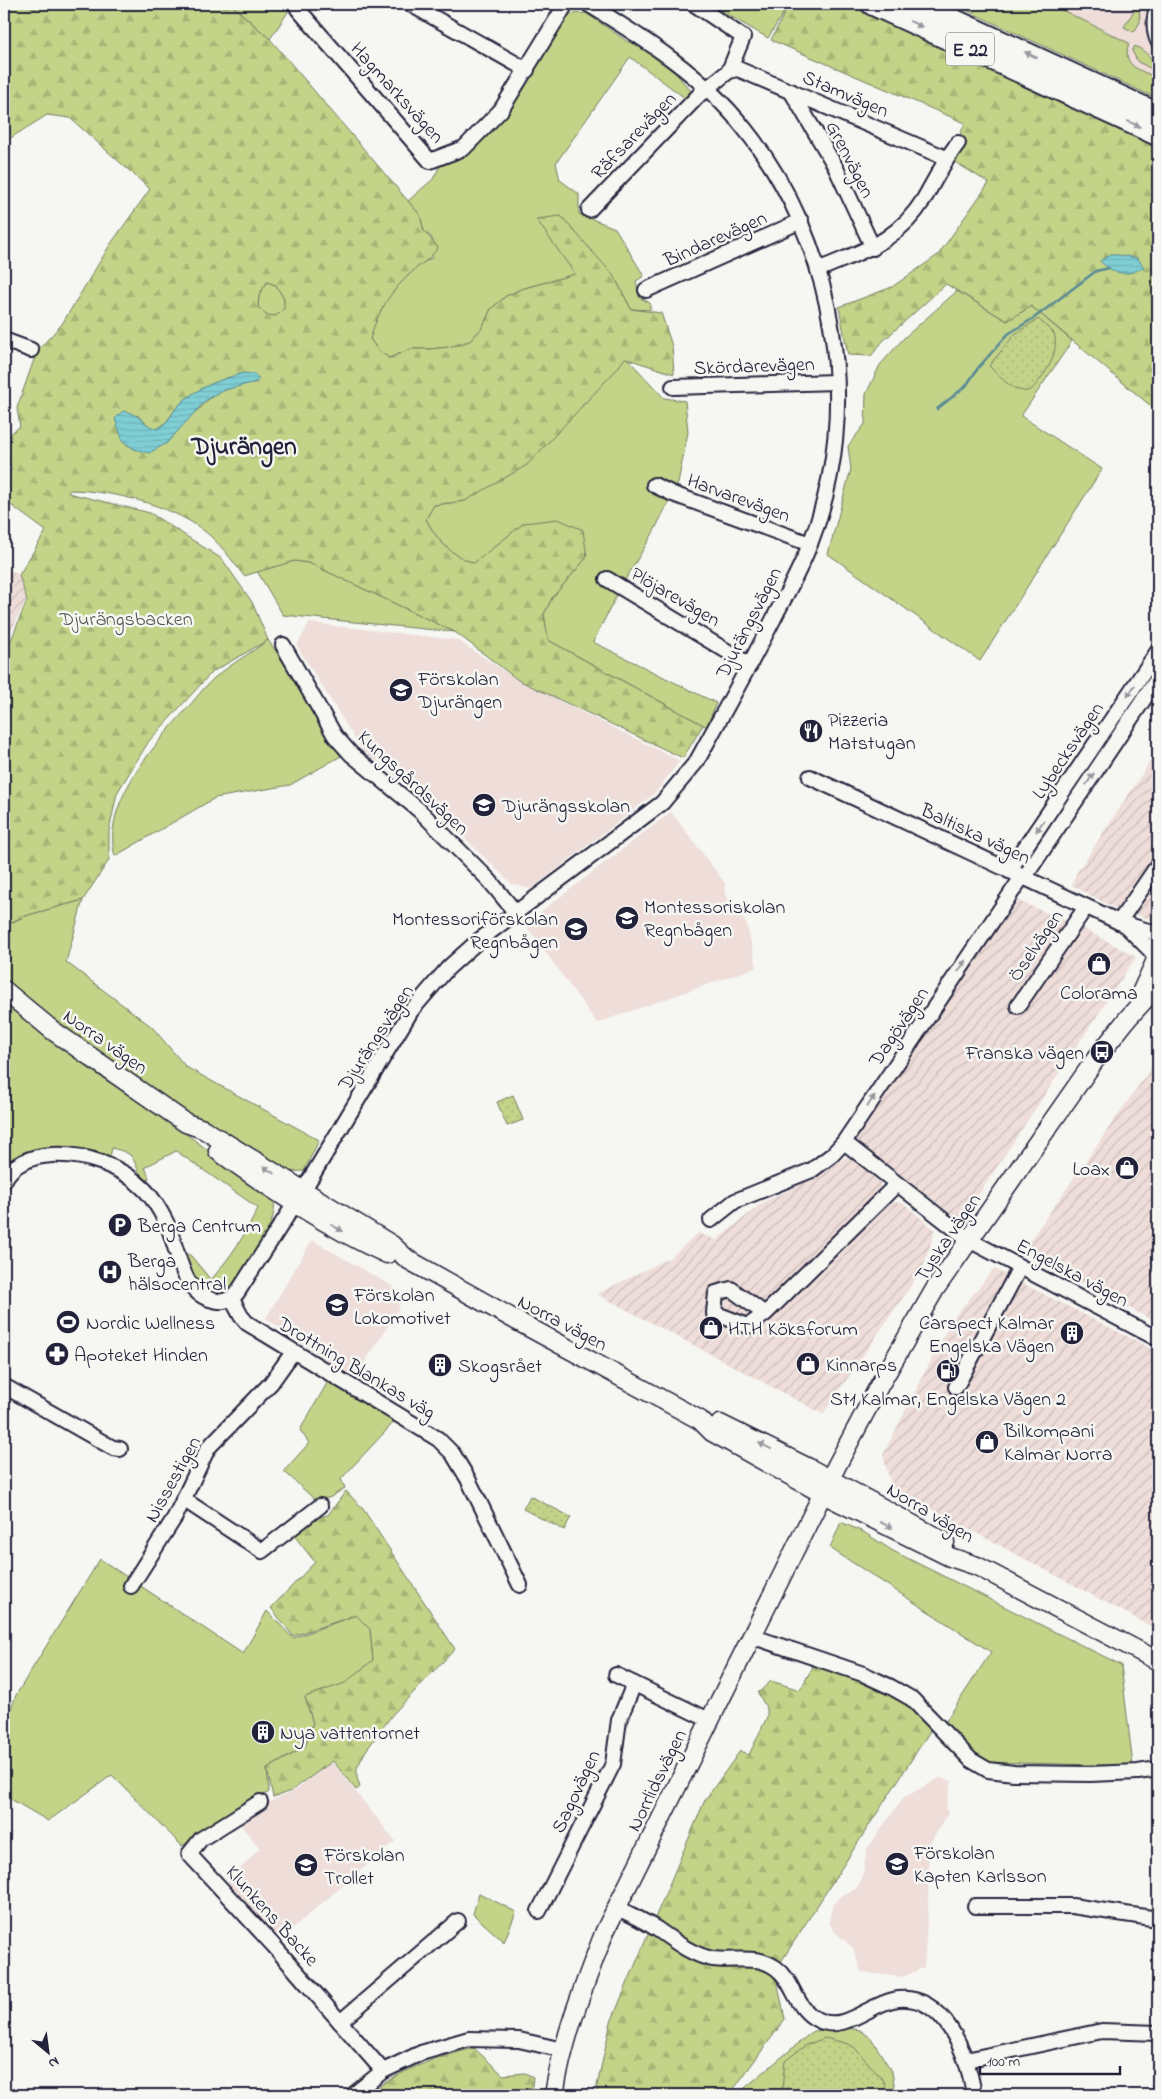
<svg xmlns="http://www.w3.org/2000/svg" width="1162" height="2099" font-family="'Indie Flower',sans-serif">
	<defs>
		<pattern id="industrial-furrows" width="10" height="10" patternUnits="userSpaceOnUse" patternTransform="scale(1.25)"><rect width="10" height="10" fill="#eeddd9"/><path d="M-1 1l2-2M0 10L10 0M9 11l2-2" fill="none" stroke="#ccbdbb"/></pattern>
		<pattern id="forest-firs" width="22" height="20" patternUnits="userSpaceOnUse" patternTransform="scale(1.25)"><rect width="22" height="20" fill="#c3d488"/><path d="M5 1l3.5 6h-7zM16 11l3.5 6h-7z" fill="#a7b676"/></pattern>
		<pattern id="park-dots" width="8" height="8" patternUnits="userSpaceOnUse" patternTransform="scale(1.25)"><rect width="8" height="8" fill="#c3d488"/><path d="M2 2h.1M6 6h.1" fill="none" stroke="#a7b676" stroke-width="1.8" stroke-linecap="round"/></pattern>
		<pattern id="water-rules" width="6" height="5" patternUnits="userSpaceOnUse" patternTransform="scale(1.25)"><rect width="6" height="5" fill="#7ecfd5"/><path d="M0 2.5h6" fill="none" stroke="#6db1b8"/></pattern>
	</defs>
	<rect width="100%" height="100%" fill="#f6f6f2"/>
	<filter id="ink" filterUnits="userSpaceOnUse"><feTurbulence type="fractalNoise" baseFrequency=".02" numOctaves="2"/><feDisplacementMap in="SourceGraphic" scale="10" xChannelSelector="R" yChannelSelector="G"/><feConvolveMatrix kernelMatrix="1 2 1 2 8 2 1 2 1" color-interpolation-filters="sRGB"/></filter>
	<g filter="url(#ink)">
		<g fill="#eeddd9">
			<polygon points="953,4 1158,4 1158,99"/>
			<polygon points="309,623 457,640 518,680 680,761 654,794 531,889 512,884 419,794 362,750 297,646"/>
			<polygon points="671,812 725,883 725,895 746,923 757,967 597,1023 525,924"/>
			<polygon points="312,1240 402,1292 401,1301 398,1309 356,1377 332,1365 266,1318"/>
			<polygon points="332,1762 395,1841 281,1938 268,1929 228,1882 260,1848 237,1821 273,1800 294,1791"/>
			<polygon points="940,1778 952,1781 946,1806 948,1814 929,1844 928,1910 924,1967 903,1977 861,1972 853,1948 834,1931 829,1922 832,1907 842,1895 856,1889 862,1879 867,1849 903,1798"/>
		</g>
		<g fill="url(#industrial-furrows)">
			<polygon points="4,566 19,575 26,600 4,646"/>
			<polygon points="1158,750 1158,850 1118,910 1072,885 1076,874"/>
			<polygon points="1158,872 1158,923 1136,914 1139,903"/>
			<polygon points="1016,900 1081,927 1136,957 961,1221 855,1140"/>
			<polygon points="1158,1058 1158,1323 1022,1252"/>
			<polygon points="848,1156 880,1182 880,1191 888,1202 903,1203 935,1230 923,1268 823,1414 597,1294 671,1257 698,1233 717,1240 762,1203 820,1175"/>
			<polygon points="994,1269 1158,1352 1158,1630 892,1488 883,1455 951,1321"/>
		</g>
		<g fill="#c3d488" stroke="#727b62">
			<polygon points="231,4 289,4 290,9 270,39"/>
			<polygon points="709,4 789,4 768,38"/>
			<path d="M953,4H1050L1129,43C1121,67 1140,70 1158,78V99Z"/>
			<polygon points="1138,4 1139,4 1140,22 1134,32 1124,27"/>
			<path d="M586,13L628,42L644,48L673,70L691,91L685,98L630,57L556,163L560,180L579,194V214L615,228L644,276L636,281L639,297L650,303V310L631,309L614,276L537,220L576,274L521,289L506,296L491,309L482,328L470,341L449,347L430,349H411L389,358L378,350L370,339C373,329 375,318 380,309C388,295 416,264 432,258V238L424,231L420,215L408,201L433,179L441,164L468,150L502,120L570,14Z"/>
			<path d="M1135,46C1144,50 1157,61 1158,72L1138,62L1132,51Z"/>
			<polygon points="267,282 276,285 284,299 285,308 276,316 266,315 258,307 259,295"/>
			<polygon points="957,291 1007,321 1031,306 1072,341 1021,416 1102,469 980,661 828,554 851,469 848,446 865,424 866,394 880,365 904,338"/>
			<path d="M625,356L664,398L685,401L688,432L678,483L653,533L621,587L593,642L716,703L707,727L548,640L544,614L552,598L587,557L524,523L474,564C451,555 437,541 426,519L434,505L465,501Z"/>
			<polygon points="294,561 309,563 455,632 283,615 257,571"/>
			<path d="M268,640C296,677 312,721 341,756L290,785L215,798L115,856C101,805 153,747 184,712C194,701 203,688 214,678C231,664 251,653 268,640Z"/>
			<polygon points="83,900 66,962 152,1027 186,1067 319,1140 304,1171 281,1172 133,1079 4,982 4,926 28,915"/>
			<path d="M4,1003L66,1048L89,1069L177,1127L273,1199C282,1220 243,1273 231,1293C218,1297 201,1293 193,1280C189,1274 188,1264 185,1257L188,1254L191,1256L211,1280C230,1257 246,1235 258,1208L176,1151L145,1167L149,1178L147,1180C137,1175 137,1163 131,1156C126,1151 118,1150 112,1148L109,1160C84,1152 55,1140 29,1153C20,1157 12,1165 4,1171Z"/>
			<polygon points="329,1380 395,1421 341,1479 345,1488 329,1498 314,1499 284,1471 309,1443 300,1430"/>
			<polygon points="841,1522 865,1533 893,1551 1121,1665 1133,1766 985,1762 944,1724 991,1652 830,1548"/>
			<polygon points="100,1559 243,1654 267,1611 293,1638 356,1615 370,1629 373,1660 345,1684 305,1697 313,1723 304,1747 267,1769 269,1792 182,1846 112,1775 48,1821 4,1795 4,1728 16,1695"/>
			<polygon points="479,1893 516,1912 504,1942 473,1914"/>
			<polygon points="847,2028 860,2030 871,2038 892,2072 896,2095 753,2095 740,2092 813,2031"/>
		</g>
		<g fill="url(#forest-firs)" stroke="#727b62" fill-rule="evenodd">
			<path d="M4,4H230L270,39L420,215L424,231L438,247C431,259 423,262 413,271C391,291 378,310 370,339L378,350L389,358L411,349H430L449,347L470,341L482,328L491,309L506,296L521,289L575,274L536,219L561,216L614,276L631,309L661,313L672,346L674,374L625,358L617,369L527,465L465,501L434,505L426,519C437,541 451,555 474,563L524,523L558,519L583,530L587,557L552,598L544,614L548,640L703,725L683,758L518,680L455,632L309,563L294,561L244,576C232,560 219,542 203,530C169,504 112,491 70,490L68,493L150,513L222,559L252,602L268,640L212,672L149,741L117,793L109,831V860L83,900L28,915L4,925V651L12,638L27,600L19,575L46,531L4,500V474L12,470C4,450 0,438 20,427L17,408L37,351L62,324L110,245L150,189L70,118L47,115L4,142ZM267,282L276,285L284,299V308L276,316L266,315L258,307L259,295ZM243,373L256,382C233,387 213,391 198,410L134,449L123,441L120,431L137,415L150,427L157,429C171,420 170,414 180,404C196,388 222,379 243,373Z"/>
			<polygon points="789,4 847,4 1158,145 1158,412 1031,306 1007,321 946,284 883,341 871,356 848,355 839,307 892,287 938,255 989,183 950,159 965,123 771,40"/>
			<polygon points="346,1491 363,1509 455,1649 392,1715 365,1752 357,1768 357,1778 360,1787 356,1790 333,1761 291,1791 273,1797 267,1769 305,1747 313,1723 305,1697 345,1683 373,1660 370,1629 356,1615 293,1636 271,1608 315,1562 292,1533 313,1518 328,1515"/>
			<polygon points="815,1663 894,1694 920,1711 930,1731 775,1971 785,2019 733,2090 734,2095 595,2095 611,2022 705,1800 740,1751 749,1755 767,1717 767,1709 758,1693 771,1681 800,1690"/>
			<path d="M474,2048L503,2075L525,2073L533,2077L531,2095H380L376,2089C406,2067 439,2057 474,2048Z"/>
		</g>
		<g fill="url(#park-dots)" stroke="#727b62">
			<path d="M1038,319L1054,333C1060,354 1045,375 1031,390C1015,396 1000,376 989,366L1015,334Z"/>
			<polygon points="513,1095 523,1120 507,1126 497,1102"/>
			<polygon points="530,1496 571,1517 564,1530 523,1509"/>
			<polygon points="825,2038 848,2044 854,2047 884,2081 888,2095 785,2095 782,2089 785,2061 806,2045"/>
		</g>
		<g fill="url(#water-rules)" stroke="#598a97">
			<path d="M1111,254L1137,258L1144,267C1127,277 1114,275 1100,261Z"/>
			<path d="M243,373L254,374L259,378L256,382L220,391L205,401L167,443L149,453L134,449L123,441L115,419L123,411C141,414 141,424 157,429C172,420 170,414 180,404C196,388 222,379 243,373Z"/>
		</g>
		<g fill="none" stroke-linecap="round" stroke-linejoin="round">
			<polyline stroke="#598a97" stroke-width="2.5" points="937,409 966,386 978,368 1008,334 1034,318 1096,271 1109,268"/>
			<g stroke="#22223b" stroke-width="18">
				<g id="minor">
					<polyline points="297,4 298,9 430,161 464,148 501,110 566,4"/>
					<polyline points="410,4 527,70"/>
					<path d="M1158,4C1154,15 1153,31 1158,41"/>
					<polyline points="729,71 738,69 946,158"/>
					<polyline points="791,91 835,166 873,248"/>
					<polyline points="589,210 700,94 729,71 743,37 694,4"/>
					<path d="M818,270C861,251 897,243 924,199C935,180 944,161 958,143"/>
					<polyline points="646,290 801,221"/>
					<polyline points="4,340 31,350"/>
					<polyline points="673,387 836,382"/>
					<polyline points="654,485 673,494 810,544"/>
					<polyline points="607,579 750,665"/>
					<polyline points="283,645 335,736 351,754 419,810 489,880 516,913"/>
					<polyline points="810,777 1119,922 1158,934"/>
					<polyline points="1009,871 1158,651"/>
					<polyline points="1024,878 1158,678"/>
					<polyline points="1119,922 1158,865"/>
					<polyline points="1125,925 1155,955"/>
					<polyline points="1018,1006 1086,907"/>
					<polyline points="844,1142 969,1240 1158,1339"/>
					<path d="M4,1181C12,1163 33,1156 52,1155C84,1153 122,1166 145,1190C154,1199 161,1212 166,1222C179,1248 180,1293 213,1300C224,1303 230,1300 237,1293L303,1191L411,1011L448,968L478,941L662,803L697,761C724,711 752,662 777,612C789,590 801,567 810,544C864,409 835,241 744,128C702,75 645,39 588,4"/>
					<polyline points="711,1220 735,1201 812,1170 832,1155 844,1142 1022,877"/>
					<polyline points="232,1299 241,1316 247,1323 438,1439 453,1454 468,1479 520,1585"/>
					<polyline points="765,1314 748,1326 714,1313 716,1293 731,1289 765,1314 897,1184"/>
					<polyline points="4,1386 113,1448 120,1449"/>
					<polyline points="956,1387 1020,1267"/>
					<polyline points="183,1499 262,1551 320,1506"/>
					<polyline points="131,1586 175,1517 208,1448 271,1383 293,1352"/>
					<polyline points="751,1636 863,1674 891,1687 912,1699 971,1760 988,1770 1014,1773 1090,1774 1138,1772 1158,1769"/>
					<polyline points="616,1675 709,1720"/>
					<polyline points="260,1802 201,1839 189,1854 274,1946 383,2071"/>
					<polyline points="975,1906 1072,1906 1158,1919"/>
					<path d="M617,1908C630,1914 644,1921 657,1929C674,1941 692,1955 713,1959C735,1962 757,1954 776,1968C795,1982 794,2008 818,2020C843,2033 869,2005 893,2000C944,1989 968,2056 974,2095"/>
					<polyline points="539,1911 613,1764 619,1720 634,1684"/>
					<polyline points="340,2022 458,1921"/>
					<polyline points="966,2060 1102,2031 1158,2033"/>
					<polyline points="353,2095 383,2071 421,2053 469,2039 519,2040 563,2050"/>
				</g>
			</g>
			<g stroke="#22223b" stroke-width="21">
				<g id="major">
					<polyline points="1158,943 1155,955 1158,965"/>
					<polyline points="4,990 52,1030 186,1123 203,1129 392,1245 407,1259 519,1322 700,1420 712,1432 823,1494 950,1557 977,1566 1158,1661"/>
					<polyline points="1140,995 1156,960"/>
					<path d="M218,1151C271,1189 327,1227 387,1254"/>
					<polyline points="720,1424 809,1468 945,1542"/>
					<path d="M554,2095C563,2038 584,1985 605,1931L837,1465L879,1386L935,1289L1095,1060L1128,1018L1158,985"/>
				</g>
			</g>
			<g stroke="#22223b" stroke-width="25">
				<g id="highway">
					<polyline points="872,4 1158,135"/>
					<polyline points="919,4 1158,114"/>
				</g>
			</g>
			<use href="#minor" stroke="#f6f6f2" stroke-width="14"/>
			<use href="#major" stroke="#f6f6f2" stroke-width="18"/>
			<use href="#highway" stroke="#f6f6f2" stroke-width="21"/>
		</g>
		<defs><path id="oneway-solid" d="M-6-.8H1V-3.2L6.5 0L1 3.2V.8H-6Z" transform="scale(1.25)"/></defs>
		<g fill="#9797a0">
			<use href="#oneway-solid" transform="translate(916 24) rotate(25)"/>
			<use href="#oneway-solid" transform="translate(1031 55) rotate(-155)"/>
			<use href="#oneway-solid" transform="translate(1134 124) rotate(25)"/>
			<use href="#oneway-solid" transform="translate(1131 691) rotate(124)"/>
			<use href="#oneway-solid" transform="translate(1090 779) rotate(-56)"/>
			<use href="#oneway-solid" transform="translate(1040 826) rotate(124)"/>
			<use href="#oneway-solid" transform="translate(962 966) rotate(-56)"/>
			<use href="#oneway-solid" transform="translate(871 1101) rotate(-57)"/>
			<use href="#oneway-solid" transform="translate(269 1170) rotate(-148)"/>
			<use href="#oneway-solid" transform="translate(337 1228) rotate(29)"/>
			<use href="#oneway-solid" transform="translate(765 1446) rotate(-154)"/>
			<use href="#oneway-solid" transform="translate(886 1525) rotate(27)"/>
		</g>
	</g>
	<defs>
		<g id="school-disc" transform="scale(1.25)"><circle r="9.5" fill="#22223b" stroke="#f6f6f2"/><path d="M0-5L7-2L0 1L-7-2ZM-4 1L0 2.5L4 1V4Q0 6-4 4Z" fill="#fff"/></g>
		<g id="restaurant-disc" transform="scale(1.25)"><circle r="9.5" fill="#22223b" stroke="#f6f6f2"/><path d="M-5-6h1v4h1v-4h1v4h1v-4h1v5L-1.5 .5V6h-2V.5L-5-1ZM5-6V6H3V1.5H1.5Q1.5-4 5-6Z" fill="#fff"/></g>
		<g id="shop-disc" transform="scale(1.25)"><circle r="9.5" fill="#22223b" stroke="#f6f6f2"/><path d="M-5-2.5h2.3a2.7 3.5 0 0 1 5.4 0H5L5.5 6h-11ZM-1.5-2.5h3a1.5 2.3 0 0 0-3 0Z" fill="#fff"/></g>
		<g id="bus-disc" transform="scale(1.25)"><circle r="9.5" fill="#22223b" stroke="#f6f6f2"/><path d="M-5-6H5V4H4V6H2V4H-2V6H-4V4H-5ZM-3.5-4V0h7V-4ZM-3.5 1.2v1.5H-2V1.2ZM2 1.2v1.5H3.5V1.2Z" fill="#fff"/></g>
		<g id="parking-disc" transform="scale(1.25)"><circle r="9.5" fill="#22223b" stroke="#f6f6f2"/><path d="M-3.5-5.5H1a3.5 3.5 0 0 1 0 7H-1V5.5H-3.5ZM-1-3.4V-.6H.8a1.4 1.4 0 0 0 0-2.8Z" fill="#fff"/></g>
		<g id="hospital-disc" transform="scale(1.25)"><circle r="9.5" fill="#22223b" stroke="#f6f6f2"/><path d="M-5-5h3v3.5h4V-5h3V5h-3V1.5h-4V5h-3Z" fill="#fff"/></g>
		<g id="stadium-disc" transform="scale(1.25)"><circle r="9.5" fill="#22223b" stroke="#f6f6f2"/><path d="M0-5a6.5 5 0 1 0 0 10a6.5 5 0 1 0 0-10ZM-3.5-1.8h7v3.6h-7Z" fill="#fff"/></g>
		<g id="building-disc" transform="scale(1.25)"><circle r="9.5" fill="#22223b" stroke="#f6f6f2"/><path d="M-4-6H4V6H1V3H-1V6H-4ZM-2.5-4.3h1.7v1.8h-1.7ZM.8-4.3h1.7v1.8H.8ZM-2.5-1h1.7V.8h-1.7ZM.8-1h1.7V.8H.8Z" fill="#fff"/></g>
		<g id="pharmacy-disc" transform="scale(1.25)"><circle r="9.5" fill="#22223b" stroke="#f6f6f2"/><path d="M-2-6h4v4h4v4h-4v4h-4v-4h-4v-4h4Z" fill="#fff"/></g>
		<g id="fuel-disc" transform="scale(1.25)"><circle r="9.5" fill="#22223b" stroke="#f6f6f2"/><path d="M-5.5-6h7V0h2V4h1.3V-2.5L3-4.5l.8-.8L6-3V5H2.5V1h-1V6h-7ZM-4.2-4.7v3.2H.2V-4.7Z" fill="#fff"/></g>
	</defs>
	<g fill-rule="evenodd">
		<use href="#school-disc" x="401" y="690"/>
		<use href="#restaurant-disc" x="811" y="731"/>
		<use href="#school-disc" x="484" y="805"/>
		<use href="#school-disc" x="627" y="918"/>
		<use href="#school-disc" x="576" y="929"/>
		<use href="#shop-disc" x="1099" y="964"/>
		<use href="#bus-disc" x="1102" y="1052"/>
		<use href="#shop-disc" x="1127" y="1168"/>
		<use href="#parking-disc" x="120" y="1225"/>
		<use href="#hospital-disc" x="110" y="1272"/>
		<use href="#school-disc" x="337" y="1305"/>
		<use href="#stadium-disc" x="68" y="1322"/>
		<use href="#shop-disc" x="711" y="1328"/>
		<use href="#building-disc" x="1072" y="1333"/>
		<use href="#pharmacy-disc" x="57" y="1354"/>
		<use href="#shop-disc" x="808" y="1364"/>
		<use href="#building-disc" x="440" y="1365"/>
		<use href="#fuel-disc" x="948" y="1371"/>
		<use href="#shop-disc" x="987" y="1442"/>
		<use href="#building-disc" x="263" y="1732"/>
		<use href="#school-disc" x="897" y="1864"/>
		<use href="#school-disc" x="306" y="1865"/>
	</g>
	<g text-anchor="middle" stroke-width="5" stroke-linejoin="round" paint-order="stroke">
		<rect fill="#f6f6f2" stroke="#626272" stroke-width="1" x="946" y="32.5" width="48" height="33" rx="4"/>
		<g font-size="19" font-weight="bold" fill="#22223b">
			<text x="970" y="56">E 22</text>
		</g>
		<g font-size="20" fill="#22223b" stroke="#f6f6f2">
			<text transform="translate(398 92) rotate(48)" y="7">Hagmarksvägen</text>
			<text transform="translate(846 93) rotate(23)" y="7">Stamvägen</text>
			<text transform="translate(633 135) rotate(-46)" y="7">Räfsarevägen</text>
			<text transform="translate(851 159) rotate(63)" y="7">Grenvägen</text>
			<text transform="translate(715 238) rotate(-24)" y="7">Bindarevägen</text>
			<text transform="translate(754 365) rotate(-2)" y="7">Skördarevägen</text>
			<text transform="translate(739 497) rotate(20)" y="7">Harvarevägen</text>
			<text transform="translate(676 596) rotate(30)" y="7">Plöjarevägen</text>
			<text transform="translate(748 622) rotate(-63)" y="7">Djurängsvägen</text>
			<text transform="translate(1067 750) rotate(-56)" y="7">Lybecksvägen</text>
			<text transform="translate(414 782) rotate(43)" y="7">Kungsgårdsvägen</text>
			<text transform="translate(976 833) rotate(25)" y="7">Baltiska vägen</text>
			<text transform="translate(1035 945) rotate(-56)" y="7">Öselvägen</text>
			<text transform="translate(898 1026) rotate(-56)" y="7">Dagövägen</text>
			<text transform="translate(375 1037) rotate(-57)" y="7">Djurängsvägen</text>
			<text transform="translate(106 1041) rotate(35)" y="7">Norra vägen</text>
			<text transform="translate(947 1237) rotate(-56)" y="7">Tyska vägen</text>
			<text transform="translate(1073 1272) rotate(28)" y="7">Engelska vägen</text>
			<text transform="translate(563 1322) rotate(28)" y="7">Norra vägen</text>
			<text transform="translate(357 1367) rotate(31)" y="7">Drottning Blankas väg</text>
			<text transform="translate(172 1479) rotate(-61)" y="7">Nissestigen</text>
			<text transform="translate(931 1512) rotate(31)" y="7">Norra vägen</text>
			<text transform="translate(656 1780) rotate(-64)" y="7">Norrlidsvägen</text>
			<text transform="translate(575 1791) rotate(-65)" y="7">Sagovägen</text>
			<text transform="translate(273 1915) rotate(48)" y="7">Klunkens Backe</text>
		</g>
		<g font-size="20" fill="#525752" stroke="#f6f6f2">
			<text x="126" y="625">Djurängsbacken</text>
		</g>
		<g font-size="20" fill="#22223b" stroke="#f6f6f2" text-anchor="start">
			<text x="418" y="685">Förskolan<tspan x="418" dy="23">Djurängen</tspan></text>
			<text x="828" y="726">Pizzeria<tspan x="828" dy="23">Matstugan</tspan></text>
			<text x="502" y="812">Djurängsskolan</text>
			<text x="644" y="913">Montessoriskolan<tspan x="644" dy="23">Regnbågen</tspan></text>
			<text x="558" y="925" text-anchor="end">Montessoriförskolan<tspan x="558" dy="23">Regnbågen</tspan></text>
			<text x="1099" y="999" text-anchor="middle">Colorama</text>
			<text x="1084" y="1059" text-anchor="end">Franska vägen</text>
			<text x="1110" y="1175" text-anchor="end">Loax</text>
			<text x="138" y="1232">Berga Centrum</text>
			<text x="128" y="1267">Berga<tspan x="128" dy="23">hälsocentral</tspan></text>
			<text x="354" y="1301">Förskolan<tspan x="354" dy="23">Lokomotivet</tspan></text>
			<text x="86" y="1329">Nordic Wellness</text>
			<text x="1054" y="1329" text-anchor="end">Carspect Kalmar<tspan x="1054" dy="23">Engelska Vägen</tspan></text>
			<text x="728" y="1335">HTH Köksforum</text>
			<text x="74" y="1361">Apoteket Hinden</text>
			<text x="826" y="1371">Kinnarps</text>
			<text x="458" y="1372">Skogsrået</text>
			<text x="948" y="1405" text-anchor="middle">St1 Kalmar, Engelska Vägen 2</text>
			<text x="1004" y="1437">Bilkompani<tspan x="1004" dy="23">Kalmar Norra</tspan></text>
			<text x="280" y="1739">Nya vattentornet</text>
			<text x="914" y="1859">Förskolan<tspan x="914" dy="23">Kapten Karlsson</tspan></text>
			<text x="324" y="1861">Förskolan<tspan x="324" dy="23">Trollet</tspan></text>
		</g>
		<g font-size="25" font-weight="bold" fill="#22223b" stroke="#f6f6f2">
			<text x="244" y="454">Djurängen</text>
		</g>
	</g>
	<rect width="1162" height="2099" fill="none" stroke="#f6f6f2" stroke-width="20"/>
	<rect x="10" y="10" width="1142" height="2079" fill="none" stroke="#22223b" stroke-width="2" filter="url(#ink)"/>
	<g transform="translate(48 2052) rotate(151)" stroke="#f6f6f2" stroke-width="4" paint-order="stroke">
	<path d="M0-4L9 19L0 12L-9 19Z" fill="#22223b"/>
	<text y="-8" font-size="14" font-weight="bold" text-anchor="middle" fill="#22223b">N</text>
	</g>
	<path d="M980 2066v8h140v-8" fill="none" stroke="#22223b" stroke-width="2.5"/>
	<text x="987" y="2066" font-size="15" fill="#22223b" stroke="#f6f6f2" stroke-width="4" paint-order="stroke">100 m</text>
</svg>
